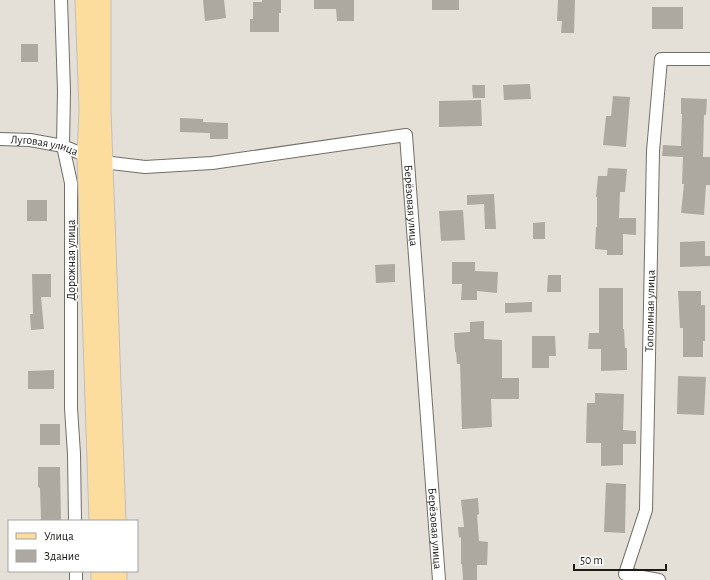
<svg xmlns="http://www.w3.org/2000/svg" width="710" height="580" font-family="'Alegreya Sans',sans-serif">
	<rect width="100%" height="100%" fill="#e5e0d7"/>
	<g fill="#ada8a0">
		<polygon points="203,0 224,0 226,18 205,21"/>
		<polygon points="262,0 281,0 281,13 279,13 279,32 250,32 250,19 253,19 253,2 262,2"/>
		<polygon points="314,0 354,0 354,21 337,21 336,9 314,9"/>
		<rect x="432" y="0" width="27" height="10"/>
		<polygon points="558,0 575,0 574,33 561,33 562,21 557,21"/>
		<rect x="652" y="7" width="31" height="22"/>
		<rect x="21" y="44" width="17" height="18"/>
		<polygon points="530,84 531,99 504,100 503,85"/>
		<polygon points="472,85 485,85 485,98 473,98"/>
		<polygon points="613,96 630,97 626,147 603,145 606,116 611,116"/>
		<polygon points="681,98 707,99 706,115 704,115 703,157 710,157 710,185 706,185 704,215 681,213 684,184 682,184 683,157 662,156 663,145 681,146 682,114 681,114"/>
		<polygon points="481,100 482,126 439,127 439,101"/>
		<polygon points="180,118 203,119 203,122 228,123 228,139 210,139 210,133 180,132"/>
		<polygon points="608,168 627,169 625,192 620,192 619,218 636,218 636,235 623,234 623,255 607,255 607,250 595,249 596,227 597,227 597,197 596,197 598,176 607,176"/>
		<polygon points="494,194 496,229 485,229 484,204 467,205 467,195"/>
		<rect x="27" y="200" width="20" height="21"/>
		<polygon points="463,210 465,240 441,241 439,211"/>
		<polygon points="545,222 545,239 533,239 533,223"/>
		<polygon points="705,241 705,256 710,256 710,266 680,267 680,242"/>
		<polygon points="452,262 475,262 475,271 498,272 497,293 477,291 477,300 461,300 462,284 452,284"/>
		<polygon points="395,264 395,282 376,283 375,265"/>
		<polygon points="32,274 51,274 51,297 41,297 44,329 31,330 30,314 33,314"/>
		<polygon points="548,275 561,275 561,292 547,292"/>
		<polygon points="599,288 623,288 623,329 624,329 625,348 627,348 627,370 601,371 601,349 588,349 589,333 599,333"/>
		<polygon points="678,291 701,291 701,305 705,305 705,341 703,341 703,357 683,357 683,328 680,328"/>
		<polygon points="532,302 532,312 505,313 505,303"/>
		<polygon points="484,321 484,339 502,340 502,378 519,378 519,399 491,399 492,427 462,429 460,364 457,364 456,352 455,352 454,333 470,332 470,322"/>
		<polygon points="532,336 555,336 556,356 549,356 549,368 532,368"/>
		<polygon points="54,370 54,389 28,389 28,371"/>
		<polygon points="678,376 706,377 704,415 677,414"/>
		<polygon points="595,393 624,394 623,430 636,431 636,444 623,444 623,465 601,466 601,443 586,443 587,403 595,403"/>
		<rect x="40" y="424" width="20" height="21"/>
		<polygon points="38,467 60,467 61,520 41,520 40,488 38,487"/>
		<polygon points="606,483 626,484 625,533 604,532"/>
		<polygon points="478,498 479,514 477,515 479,541 488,542 487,565 477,565 477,580 463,580 462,564 461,564 461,537 459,538 458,527 464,527 461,500"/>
	</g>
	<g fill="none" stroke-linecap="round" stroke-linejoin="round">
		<g stroke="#736e67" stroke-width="14">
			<g id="street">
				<polyline points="61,0 64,91 63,146 71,183 71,408 74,454 75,521"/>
				<path id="s1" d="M0,139L30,140L63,146L87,156"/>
				<path id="s2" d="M103,162L145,167L212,163L406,135L439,580"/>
				<polyline points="76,571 76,580"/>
				<path id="s3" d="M659,580L625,574L646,510L653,151L661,59H710"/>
			</g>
		</g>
		<g stroke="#bfbfbe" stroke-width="21">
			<g id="primary">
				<polyline points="85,0 89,110 87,156 99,521"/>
				<polyline points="101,0 101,110 116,521"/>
				<polyline points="101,571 101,580"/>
				<polyline points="117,571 117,580"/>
			</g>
		</g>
		<use href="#street" stroke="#fff" stroke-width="12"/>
		<use href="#primary" stroke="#fddd9e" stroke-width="19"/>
	</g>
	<g text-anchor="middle" stroke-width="3" stroke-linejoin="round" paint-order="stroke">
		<g font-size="12" fill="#1b1a17" stroke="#fff">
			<text dy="4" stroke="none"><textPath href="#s1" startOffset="45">Луговая улица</textPath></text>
			<text dy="4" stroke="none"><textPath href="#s2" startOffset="376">Берёзовая улица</textPath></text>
			<text transform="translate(71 260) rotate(-90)" y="4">Дорожная улица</text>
			<text dy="4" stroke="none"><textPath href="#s3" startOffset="301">Тополиная улица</textPath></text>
			<text dy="4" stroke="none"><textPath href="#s2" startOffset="700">Берёзовая улица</textPath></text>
		</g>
	</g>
	<rect x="8" y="520" width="130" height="52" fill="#ffffff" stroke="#a4a3a2"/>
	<rect x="16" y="533" width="20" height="6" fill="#fddd9e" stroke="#a4a3a2"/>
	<text x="44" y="540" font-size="12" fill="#1b1a17">Улица</text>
	<rect x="16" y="550" width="20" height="12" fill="#ada8a0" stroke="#a4a3a2"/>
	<text x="44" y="560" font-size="12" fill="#1b1a17">Здание</text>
	<path d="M574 564v6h92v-6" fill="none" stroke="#1b1a17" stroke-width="2"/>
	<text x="580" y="564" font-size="12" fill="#1b1a17" stroke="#ffffff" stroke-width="3" paint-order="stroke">50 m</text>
</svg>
